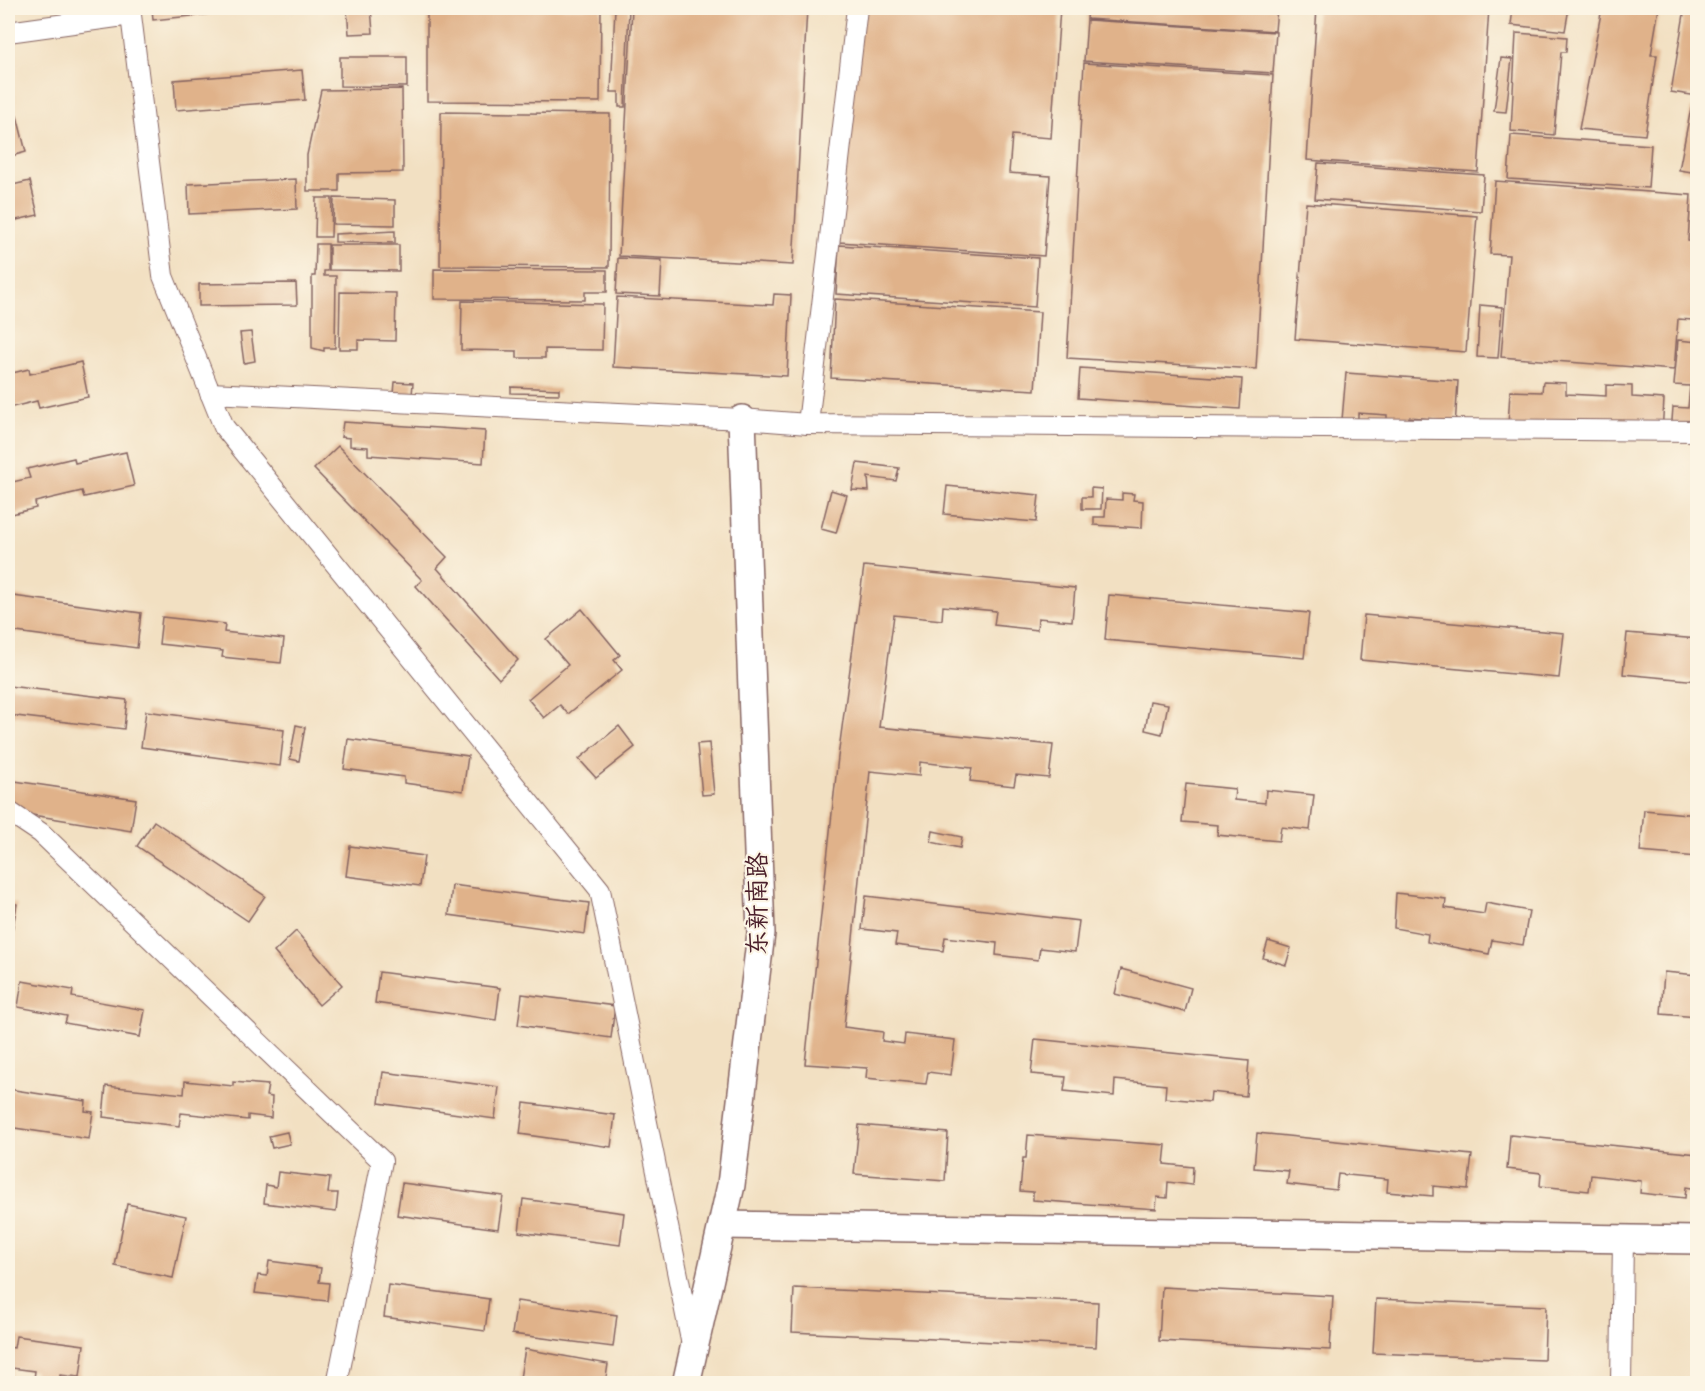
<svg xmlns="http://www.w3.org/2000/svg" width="1705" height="1391" font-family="Itim,'LXGW WenKai TC',sans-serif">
	<rect width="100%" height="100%" fill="#fcf5e5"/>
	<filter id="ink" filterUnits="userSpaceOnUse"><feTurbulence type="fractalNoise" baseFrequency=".0167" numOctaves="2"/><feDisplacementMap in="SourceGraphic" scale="12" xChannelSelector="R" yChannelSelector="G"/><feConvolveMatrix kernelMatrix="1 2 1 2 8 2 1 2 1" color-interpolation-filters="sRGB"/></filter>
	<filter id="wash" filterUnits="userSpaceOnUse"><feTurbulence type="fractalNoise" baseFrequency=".008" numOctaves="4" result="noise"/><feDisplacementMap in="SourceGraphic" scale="24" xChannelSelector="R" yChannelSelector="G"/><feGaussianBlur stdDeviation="1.35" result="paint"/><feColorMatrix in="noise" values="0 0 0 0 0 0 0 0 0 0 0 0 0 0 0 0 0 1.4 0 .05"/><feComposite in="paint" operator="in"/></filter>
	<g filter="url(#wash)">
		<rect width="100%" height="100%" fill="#f2e0c2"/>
		<g id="blocks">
			<g fill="#e0b28a">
				<polygon points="152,8 259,8 259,9 153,20"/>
				<polygon points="371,8 373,33 349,34 347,9"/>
				<polygon points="427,8 601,8 600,102 427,101"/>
				<polygon points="615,8 629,8 625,107 619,107 619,92 611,92"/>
				<polygon points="632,8 807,8 793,265 619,256"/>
				<polygon points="855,8 1060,8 1051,138 1012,135 1009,173 1050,176 1044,256 839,242"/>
				<polygon points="1088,8 1277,8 1275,31 1087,19"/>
				<polygon points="1317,8 1489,8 1478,172 1307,160"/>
				<polygon points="1513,8 1569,8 1565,31 1511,25"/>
				<polygon points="1602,8 1659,8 1651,55 1657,55 1645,135 1579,129"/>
				<polygon points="1685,8 1698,8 1698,96 1671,92"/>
				<polygon points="1087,20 1276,32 1273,73 1084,61"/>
				<polygon points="1516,33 1567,37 1566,52 1561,52 1554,135 1511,131"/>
				<polygon points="340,57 407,57 407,87 340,86"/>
				<polygon points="1501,58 1512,59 1506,112 1494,111"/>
				<polygon points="1084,63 1273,75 1256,369 1067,358"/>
				<polygon points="302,70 305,100 176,110 174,80"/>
				<polygon points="402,89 403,172 339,173 339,191 307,191 307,155 321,90"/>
				<polygon points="1691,108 1698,109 1698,173 1679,170"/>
				<polygon points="441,112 610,114 609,267 440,266"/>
				<polygon points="17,116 26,152 8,157 8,119"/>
				<polygon points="1511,135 1651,145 1648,188 1508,179"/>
				<polygon points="1318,163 1484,175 1481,211 1315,199"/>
				<polygon points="296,179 297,209 189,214 188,184"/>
				<polygon points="30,181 38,215 8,222 8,186"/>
				<polygon points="1495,181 1691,195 1688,241 1698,242 1693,320 1678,319 1674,370 1501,357 1509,255 1490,254"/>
				<polygon points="316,198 332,198 331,237 315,237"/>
				<polygon points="334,198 395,200 395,225 333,224"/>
				<polygon points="1306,203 1477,216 1466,352 1295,339"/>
				<polygon points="395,231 395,243 335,242 335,234"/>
				<polygon points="316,244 328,244 328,271 324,271 324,276 336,276 335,348 324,348 324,351 312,348 312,276 315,276"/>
				<polygon points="329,245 399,245 399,271 329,270"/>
				<polygon points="839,245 1038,258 1035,307 836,294"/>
				<polygon points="618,258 662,260 660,296 616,294"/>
				<polygon points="434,269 607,270 607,292 585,292 585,300 434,299"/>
				<polygon points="296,283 297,305 199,306 199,284"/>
				<polygon points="340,292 396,293 395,341 358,340 358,349 339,349"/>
				<polygon points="774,294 791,295 787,376 613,367 617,297 773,305"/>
				<polygon points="835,299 1040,312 1035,390 831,378"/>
				<polygon points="462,301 603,304 602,350 545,349 545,358 517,358 517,351 461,350"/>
				<polygon points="1480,305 1502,307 1498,358 1477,357"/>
				<polygon points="251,332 255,361 244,363 240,333"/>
				<polygon points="1678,340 1698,342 1698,436 1671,434 1673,407 1688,408 1690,386 1674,385"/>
				<polygon points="81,362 88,397 39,408 37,401 8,408 8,374 29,369 30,374"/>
				<polygon points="1080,368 1242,379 1240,409 1078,398"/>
				<polygon points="1346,373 1458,381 1455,427 1436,419 1409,417 1408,424 1387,422 1387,415 1358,413 1358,421 1342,420"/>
				<polygon points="395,382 413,383 412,395 394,394"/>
				<polygon points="1543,382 1566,383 1566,394 1606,396 1606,385 1632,386 1632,397 1664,399 1662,434 1508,426 1510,391 1542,392"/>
				<polygon points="511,387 559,389 559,394 511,393"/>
				<polygon points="343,422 485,431 483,463 368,455 368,447 350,446 350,438 341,437"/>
				<polygon points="338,446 447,557 437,568 518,660 499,679 416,586 422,580 314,469"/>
				<polygon points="126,452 134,486 84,497 82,491 35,502 36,508 8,515 8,483 30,478 27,469 74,458 75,463"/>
				<polygon points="857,463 899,468 896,481 868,477 869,491 852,490"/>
				<polygon points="947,486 1039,495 1036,522 944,514"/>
				<polygon points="1091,488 1102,489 1101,509 1082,509 1082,497 1091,497"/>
				<polygon points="831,490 847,495 836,533 821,529"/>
				<polygon points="1122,493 1134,494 1133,500 1143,501 1142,528 1094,525 1094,517 1105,517 1106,499 1122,500"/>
				<polygon points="864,566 1075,588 1072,621 1038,618 1037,630 994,625 996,611 943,606 942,620 894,615 879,727 1053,745 1049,778 1016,775 1014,786 970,781 972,768 920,762 919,776 870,771 844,1027 883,1032 882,1041 904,1044 905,1034 955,1040 951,1075 928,1072 926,1084 866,1078 867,1068 805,1064 838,757"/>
				<polygon points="1109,595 1309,613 1304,658 1105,640"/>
				<polygon points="13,596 141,613 137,648 9,631"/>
				<polygon points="582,609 620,655 614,660 622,670 568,714 560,705 544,718 528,699 568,665 546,639"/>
				<polygon points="1364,615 1564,633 1559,678 1360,660"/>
				<polygon points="162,617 225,624 224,632 284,639 281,663 222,657 223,651 159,644"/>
				<polygon points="1627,633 1698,639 1698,681 1623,674"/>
				<polygon points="8,686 127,700 124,729 8,715"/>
				<polygon points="1150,701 1168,704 1162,734 1145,730"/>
				<polygon points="146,711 284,730 280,766 141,747"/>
				<polygon points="296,725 305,727 299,761 290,759"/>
				<polygon points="619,726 635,747 596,778 579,759"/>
				<polygon points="348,739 468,756 463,791 404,783 404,777 344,769"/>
				<polygon points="709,743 714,794 702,795 697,744"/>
				<polygon points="8,780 136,799 131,831 8,811"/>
				<polygon points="1186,784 1235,789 1234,800 1265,803 1266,790 1314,795 1310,830 1281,827 1279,841 1217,835 1218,825 1182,822"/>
				<polygon points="1644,810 1698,815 1698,857 1640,852"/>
				<polygon points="154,821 265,896 248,921 137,846"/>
				<polygon points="933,831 962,837 960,848 931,842"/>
				<polygon points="350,846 424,856 420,886 346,876"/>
				<polygon points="452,885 589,903 585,934 449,915"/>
				<polygon points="1396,893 1446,899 1445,908 1484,914 1486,903 1529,911 1523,945 1492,940 1489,954 1427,942 1428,934 1394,928"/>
				<polygon points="866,896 1079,921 1075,952 1040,948 1038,960 996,955 997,943 945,937 943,951 895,945 897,933 862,929"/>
				<polygon points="8,902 17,904 11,938 8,937"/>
				<polygon points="296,931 342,985 319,1005 274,952"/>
				<polygon points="1268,941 1291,948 1286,965 1263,958"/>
				<polygon points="1121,969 1191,988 1185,1012 1115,994"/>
				<polygon points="379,972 500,988 496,1020 375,1003"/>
				<polygon points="1664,972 1698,975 1698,1017 1661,1014"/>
				<polygon points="22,981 73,990 72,997 145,1010 140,1037 65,1023 67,1016 18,1007"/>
				<polygon points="522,994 615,1006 611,1038 518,1025"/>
				<polygon points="1035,1039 1249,1061 1246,1096 1211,1092 1210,1102 1165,1098 1166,1085 1115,1080 1114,1096 1064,1091 1066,1077 1031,1074"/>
				<polygon points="383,1072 499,1087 495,1119 379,1103"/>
				<polygon points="185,1081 233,1086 233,1082 268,1085 266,1096 272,1097 271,1118 248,1115 248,1120 181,1113 179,1126 103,1117 106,1086 184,1094"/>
				<polygon points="8,1089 86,1101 85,1111 93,1112 89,1139 8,1127"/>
				<polygon points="524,1103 615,1115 611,1147 520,1134"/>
				<polygon points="859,1125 948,1133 945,1181 854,1174"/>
				<polygon points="287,1132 290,1144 272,1148 269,1136"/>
				<polygon points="1257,1133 1472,1155 1468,1189 1433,1186 1433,1196 1387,1192 1388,1179 1338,1174 1336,1190 1287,1184 1289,1171 1254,1168"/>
				<polygon points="1028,1135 1166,1145 1164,1164 1193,1167 1192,1185 1168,1182 1167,1198 1157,1197 1156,1209 1033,1200 1033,1192 1020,1191 1023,1158 1026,1158"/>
				<polygon points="1510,1135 1698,1154 1698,1189 1686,1187 1685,1198 1640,1193 1641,1181 1591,1175 1589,1191 1540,1186 1541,1173 1507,1169"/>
				<polygon points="278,1172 330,1178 328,1193 338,1193 336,1212 264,1203 266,1185 276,1187"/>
				<polygon points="402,1183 503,1196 498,1229 397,1215"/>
				<polygon points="523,1199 624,1213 620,1245 519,1232"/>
				<polygon points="127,1204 186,1216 173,1278 115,1266"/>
				<polygon points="8,1244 12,1245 9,1267 8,1267"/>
				<polygon points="269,1261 321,1268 319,1282 329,1283 327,1301 255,1293 258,1275 267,1276"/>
				<polygon points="388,1285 489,1299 485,1331 384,1317"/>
				<polygon points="1162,1287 1333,1296 1330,1350 1159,1341"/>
				<polygon points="794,1288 1098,1302 1096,1347 792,1332"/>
				<polygon points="1376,1299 1546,1306 1544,1360 1373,1353"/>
				<polygon points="517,1301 617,1315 613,1347 512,1334"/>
				<polygon points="16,1336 84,1345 80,1377 60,1375 59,1383 34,1379 35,1371 12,1368 10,1382 8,1382 8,1347 14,1348"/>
				<polygon points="525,1349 608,1364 605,1384 550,1384 520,1378"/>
				<polygon points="369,1378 402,1382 402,1384 369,1384"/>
			</g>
		</g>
	</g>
	<g filter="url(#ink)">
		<use href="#blocks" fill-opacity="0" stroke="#856360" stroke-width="1.5"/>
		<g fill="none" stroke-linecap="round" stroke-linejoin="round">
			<g stroke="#856360" stroke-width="22">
				<g id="street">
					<polyline points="857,8 808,424 1698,431"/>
					<polyline points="8,32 131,15 163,276 224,427 600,890 692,1345"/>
					<polyline points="210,393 742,419 808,424"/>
					<polyline points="8,811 41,833 382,1161 337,1384"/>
					<polyline points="1621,1384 1623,1238"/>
				</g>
			</g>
			<g stroke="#856360" stroke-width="30">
				<g id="secondary">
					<polyline points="722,1225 1698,1240"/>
					<polyline points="686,1384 731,1185 761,933 742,419"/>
				</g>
			</g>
			<use href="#street" stroke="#fff" stroke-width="20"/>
			<use href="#secondary" stroke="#fff" stroke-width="27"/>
		</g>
	</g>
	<g text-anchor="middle" stroke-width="4.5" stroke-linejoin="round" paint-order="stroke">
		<g font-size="26" fill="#4a1f2b" stroke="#fcf5e5">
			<text transform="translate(757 904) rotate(-90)" y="9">东新南路</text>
		</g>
	</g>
	<rect width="1705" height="1391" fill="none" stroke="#fcf5e5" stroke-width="30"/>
</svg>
